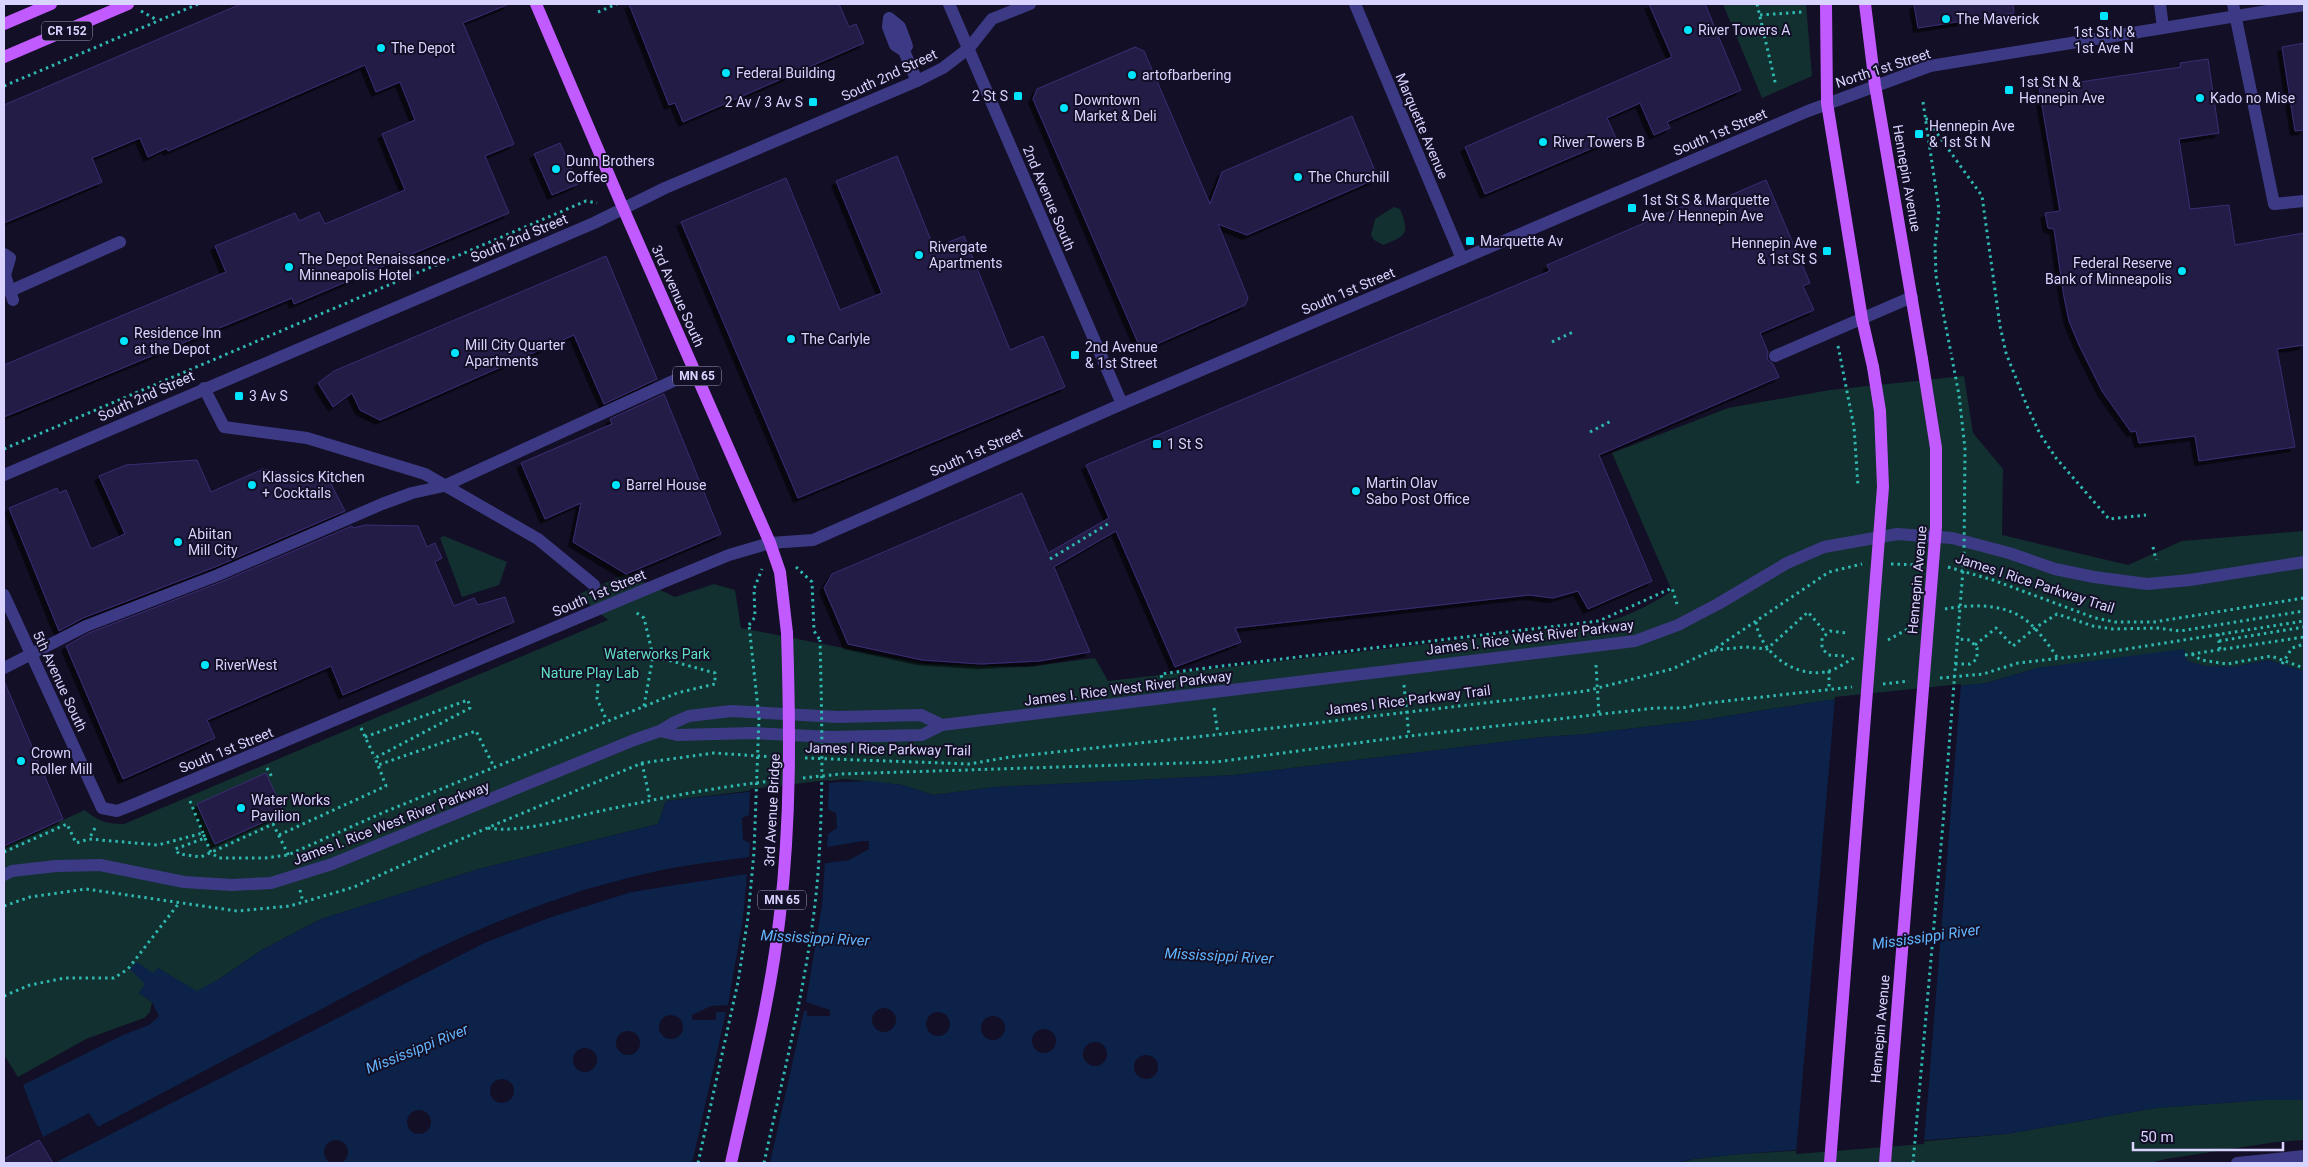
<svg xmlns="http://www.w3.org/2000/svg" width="2308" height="1167" font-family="Roboto,sans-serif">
	<defs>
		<filter id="shadow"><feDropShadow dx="-4.5" dy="4.5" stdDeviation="0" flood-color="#0009"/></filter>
	</defs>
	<rect width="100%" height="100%" fill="#130f26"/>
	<g fill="#12302f">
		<polygon points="1723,4 1806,4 1812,76 1762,98"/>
		<path d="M1394,207L1400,209C1410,234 1406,236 1383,245L1374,240L1371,235L1375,219Z"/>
		<path d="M1964,376L1973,433L2003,469L2002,535L2128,565L2182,541L2304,531V671L2268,660L2233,667L2205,666L2187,661L2184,650L2037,668L1986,683L1821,701L1709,719L1587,734L1543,737L1235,775L995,787L933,795L902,785L845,779L666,801L658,824L479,869L321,919L260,951L221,978L197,992L158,968L139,993L152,1002L150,1012L144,1018L86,1039L18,1077L4,1055V847L85,810C97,821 107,824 124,824L608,620L577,595L626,574L675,597L714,584L735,590L741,628L925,664L1026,667L1095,658L1108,681L1599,624C1627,617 1648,606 1672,591L1612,453L1728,408L1830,390Z"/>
		<polygon points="444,536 507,562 499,585 462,597 440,538"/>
		<polygon points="2264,1100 2304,1100 2304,1140 2276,1142 2166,1159 2151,1163 1679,1163 1694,1159 1741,1154 1861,1147 2006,1134 2156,1108"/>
	</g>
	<path fill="#0c2248" d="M2184,649L2187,661L2205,666L2233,667L2268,660L2304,671V1100H2264L2156,1108L2006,1134L1741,1154L1693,1159L1677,1163H54L486,942L551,917L631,892L698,880L849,860L868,849V842L864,841C800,855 733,856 668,869C582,886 500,918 422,956L98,1127L89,1113L43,1137L23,1085L123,1035L149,1025L159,1016L152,1002L139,993L145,984L130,969L137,962L153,973L158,968L197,991L221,978L260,951L321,919L479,869L658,824L666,801L839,782L871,781L902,785L933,795L995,787L1235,775L1543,737L1587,734L1709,719L1821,701L1986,683L2037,668Z"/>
	<g fill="#130f26">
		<polygon points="1961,684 1924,1144 1796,1154 1835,697"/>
		<polygon points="829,780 828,809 836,813 837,828 828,834 827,847 864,841 869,841 869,849 849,860 825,863 822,905 806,1002 830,1010 830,1016 807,1016 807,1011 804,1011 770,1163 692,1163 726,1012 716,1012 716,1020 692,1020 692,1015 711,1006 728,1005 743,918 747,874 631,892 551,917 486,942 54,1163 52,1162 451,955 520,926 597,898 631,889 697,878 848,857 866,848 866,844 712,863 667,871 584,892 502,923 423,959 100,1130 96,1129 422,956 501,921 583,890 667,869 749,857 750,843 743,840 742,818 749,815 750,789"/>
		<circle cx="884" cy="1020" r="12"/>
		<circle cx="938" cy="1024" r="12"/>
		<circle cx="671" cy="1027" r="12"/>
		<circle cx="993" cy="1028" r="12"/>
		<circle cx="1044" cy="1041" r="12"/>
		<circle cx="628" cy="1043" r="12"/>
		<circle cx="1095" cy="1054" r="12"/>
		<circle cx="585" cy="1060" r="12"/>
		<circle cx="1146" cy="1067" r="12"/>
		<circle cx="502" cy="1091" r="12"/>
		<circle cx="419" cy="1122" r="12"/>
		<circle cx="336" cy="1152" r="12"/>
	</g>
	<g fill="#241b47" stroke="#3b2d73" filter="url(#shadow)">
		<polygon points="241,4 509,4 463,23 514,144 485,156 509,213 294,304 292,298 4,417 4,365 226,272 215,246 295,213 299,221 319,212 325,224 405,190 382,134 415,120 400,82 376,92 365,65 168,151 167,148 148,157 140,138 92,158 102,182 4,223 4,105"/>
		<polygon points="629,4 839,4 849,27 856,24 864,43 683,122 675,103 669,105"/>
		<polygon points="1649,4 1705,4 1741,90 1667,122 1670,128 1654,135 1640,103 1607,118 1616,138 1485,194 1465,147 1672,57"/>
		<polygon points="1914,4 2013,4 2014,13 1918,28"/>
		<polygon points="2304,43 2304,130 2295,131 2282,47"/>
		<polygon points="1135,47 1144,51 1210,204 1222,172 1352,116 1378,178 1247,235 1218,224 1248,298 1245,305 1148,348 1139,345 1033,99 1037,89"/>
		<polygon points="2208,59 2219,133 2179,139 2190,209 2229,205 2235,245 2304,233 2304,345 2277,349 2295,447 2199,461 2195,436 2139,443 2136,431 2131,432 2102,391 2079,345 2069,321 2064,297 2054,229 2048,228 2045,213 2060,211 2039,88 2181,67 2180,63"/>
		<polygon points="560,143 578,184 552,195 534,154"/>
		<polygon points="897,156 934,248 964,236 1010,350 1043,336 1065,387 798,498 681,222 786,178 840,310 882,293 836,181"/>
		<polygon points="1766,180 1810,283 1803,286 1814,310 1760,333 1768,352 1767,359 1773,364 1779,377 1599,455 1652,581 1588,609 1578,591 1553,598 1529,595 1235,628 1241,642 1175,667 1116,531 1054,567 1090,652 1040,661 981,664 922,660 848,644 824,588 832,574 1022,493 1048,553 1109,518 1086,465 1550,271 1547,265 1702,198 1705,206"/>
		<polygon points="606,256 657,379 604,404 574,335 380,420 360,410 352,393 333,407 318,383 334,371"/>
		<polygon points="664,394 721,534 626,574 573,542 581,503 545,519 521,463 612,424 610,419"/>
		<polygon points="197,460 211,492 263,469 331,484 345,511 215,567 83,618 59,631 9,508 57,488 59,493 66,490 91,549 125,534 99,476 126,465"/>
		<polygon points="366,525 418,526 427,547 435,543 442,558 435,562 454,606 474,598 478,605 505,597 514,622 343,695 331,666 207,720 215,738 123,779 66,646 89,633 221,582 352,526 353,528"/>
		<polygon points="4,681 63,819 4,846"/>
		<polygon points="266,773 284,813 215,844 197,804"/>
		<polygon points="39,1140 53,1163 4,1163 4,1159"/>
	</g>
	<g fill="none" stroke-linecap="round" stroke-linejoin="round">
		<g stroke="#2fb8b0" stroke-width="3" stroke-dasharray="2.5 4" stroke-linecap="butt">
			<polyline points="1757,4 1776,86"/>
			<polyline points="141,11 157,20"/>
			<polyline points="598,12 617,4"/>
			<polyline points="1760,15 1803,12"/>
			<polyline points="4,86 198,4"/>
			<polyline points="1923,102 1939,210 1935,246 1936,276 1951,353"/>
			<polyline points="1926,118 1982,196 2000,326 2006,353 2027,406 2040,434 2056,458 2109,519 2146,515"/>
			<polyline points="1552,342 1575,331"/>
			<polyline points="1838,346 1854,427 1858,486"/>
			<polyline points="1590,432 1613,420"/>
			<polyline points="4,449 586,201 597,203"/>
			<polyline points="2153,547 2156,560"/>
			<polyline points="1050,559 1111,522"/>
			<polyline points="1891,564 1917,565"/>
			<polyline points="796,567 812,582 814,631 820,640"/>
			<polyline points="1948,567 1993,580 2095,618 2115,622 2154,622 2304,598"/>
			<path d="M1945,609C1971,604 2005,603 2027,621C2039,631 2048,644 2057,657"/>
			<path d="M1756,622C1760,653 1797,680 1829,671C1837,669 1846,662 1854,658"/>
			<polyline points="749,625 755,617 754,589 762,569"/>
			<polyline points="2218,634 2220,650"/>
			<polyline points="1888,640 1913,626"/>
			<polyline points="2219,641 2304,627"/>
			<polyline points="1975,645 1996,628 2013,646 2035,628 2057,614 2093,626 2113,629 2157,628 2180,631 2304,611"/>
			<polyline points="1714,650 1746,647 1767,649 1808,612 1826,633"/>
			<polyline points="2192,654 2201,660 2227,664 2271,656 2304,668"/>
			<polyline points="2185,655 2304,637"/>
			<polyline points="1844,656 1828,655 1822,648 1822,638 1830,631 1847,633"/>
			<polyline points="1955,664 1970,664 1977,659 1977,648 1970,640 1958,639"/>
			<polyline points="2282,664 2292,648 2304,644"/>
			<polyline points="1596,665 1599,715"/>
			<polyline points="1829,671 1829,690"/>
			<polyline points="1940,678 1983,674 2018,663 2095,654 2304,621"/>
			<polyline points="598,684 597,699 607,721"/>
			<polyline points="1163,684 1161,674 1206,668 1599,621 1672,588 1677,604"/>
			<polyline points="1883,684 1909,681"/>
			<polyline points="1404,685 1409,736"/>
			<polyline points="644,706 653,656"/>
			<polyline points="1214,708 1218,734"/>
			<polyline points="361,728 375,758"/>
			<polyline points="365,737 468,700 470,708 375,758 378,765 476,731 494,767"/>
			<polyline points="805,758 969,764 1010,757 1214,735 1586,691 1672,669 1713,650 1829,572 1862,564"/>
			<polyline points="642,763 650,800"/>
			<polyline points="267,768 273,779"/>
			<polyline points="803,778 840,774 1216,762 1409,736 1655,708 1682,708 1708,703 1852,687"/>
			<polyline points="190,801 203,833"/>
			<polyline points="95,828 89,839 158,845 203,833 205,838 175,849 179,854 201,857 273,824 289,856"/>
			<path d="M488,828C522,834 571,817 605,810C661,798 716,787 772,781"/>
			<polyline points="279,835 386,786 378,765"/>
			<polyline points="205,838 211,853 219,858 265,858 288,855 382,813 677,693 715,684 715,673 653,656 644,618 634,611"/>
			<polyline points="4,852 67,824 76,843 89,839"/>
			<polyline points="300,890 303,902"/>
			<polyline points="4,906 30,897 86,889 237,911 290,906 354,887 442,847 642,763 714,753 774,757"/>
			<polyline points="4,996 30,985 65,978 114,978 128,969 179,903"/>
		</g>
		<g stroke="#3d3a85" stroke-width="12">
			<polyline points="949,4 1122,404"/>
			<polyline points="1355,4 1462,259"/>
			<polyline points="2160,4 2163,28"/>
			<polyline points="2233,4 2274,204 2304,201"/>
			<polyline points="904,51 907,46 900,27 889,18 888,27 895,45 904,51 917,81"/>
			<polyline points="4,254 10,258 5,275 13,300"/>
			<polyline points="10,291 120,242"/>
			<polyline points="1775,356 1912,297"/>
			<polyline points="204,388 224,427 307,438 425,474 538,539 594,585"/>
			<polyline points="4,475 594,223 665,188 917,81 943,68 969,48 992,19 1030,4"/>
			<polyline points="649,588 729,555 770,543 813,540 1122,404 1808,111 1930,66 2304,5"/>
			<polyline points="4,595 102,808 117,811 130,806 556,627"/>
			<polyline points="4,668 86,626 218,575 382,504 412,493 444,486 695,371"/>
			<polyline points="660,731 677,735 752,733 831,737 922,735 942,725 1635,641 1678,625 1718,604 1787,563 1824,547 1897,534 1952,538 2009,553 2055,569 2094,577 2147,584 2190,580 2304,562"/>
			<polyline points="4,875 12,871 56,866 100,865 184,882 232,885 271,883 332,864 634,740 660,731 675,722 689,716 731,711 838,717 921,715 942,725"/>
			<polyline points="2237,1163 2304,1156"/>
		</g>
		<g stroke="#c25bff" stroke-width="12">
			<polyline points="536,4 623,208 770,543 780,572 787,633"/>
			<polyline points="1826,4 1827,103 1862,319 1873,367"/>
			<polyline points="1865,4 1875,85 1922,359"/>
			<polyline points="4,24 51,4"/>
			<polyline points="4,57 128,4"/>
		</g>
		<g stroke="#2fb8b0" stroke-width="3" stroke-dasharray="2.5 4" stroke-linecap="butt">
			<polyline points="698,1163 738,982 748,917 754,852 759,718 749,625"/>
			<path d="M764,1163C784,1071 808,979 817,885C824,803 822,722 820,640"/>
			<polyline points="1913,1163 1943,823 1964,557 1965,449 1959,395 1951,353"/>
		</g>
		<polyline stroke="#3d3a85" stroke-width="12" points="556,627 649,588"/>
		<g stroke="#c25bff" stroke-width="12">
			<path d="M731,1163C749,1081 771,998 780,914C791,818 790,729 787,633"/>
			<polyline points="1830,1163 1883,487 1880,411 1873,367"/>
			<polyline points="1885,1163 1936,526 1936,448 1922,359"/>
		</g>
	</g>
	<g fill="#00e5ff" stroke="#130f26" stroke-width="2">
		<rect x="2099" y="11" width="10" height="10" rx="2.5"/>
		<circle cx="1946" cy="19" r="5"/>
		<circle cx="1688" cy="30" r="5"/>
		<circle cx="381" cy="48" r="5"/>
		<circle cx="726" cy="73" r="5"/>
		<circle cx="1132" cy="75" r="5"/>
		<rect x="2004" y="85" width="10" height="10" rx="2.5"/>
		<rect x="1013" y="91" width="10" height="10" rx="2.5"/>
		<circle cx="2200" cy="98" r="5"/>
		<rect x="808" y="97" width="10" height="10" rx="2.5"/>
		<circle cx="1064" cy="108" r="5"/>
		<rect x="1914" y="129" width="10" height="10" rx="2.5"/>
		<circle cx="1543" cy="142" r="5"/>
		<circle cx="556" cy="169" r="5"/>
		<circle cx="1298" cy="177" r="5"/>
		<rect x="1627" y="203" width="10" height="10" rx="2.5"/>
		<rect x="1465" y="236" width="10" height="10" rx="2.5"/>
		<rect x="1822" y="246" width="10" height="10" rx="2.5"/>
		<circle cx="919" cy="255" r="5"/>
		<circle cx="289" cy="267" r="5"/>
		<circle cx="2182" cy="271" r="5"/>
		<circle cx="791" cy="339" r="5"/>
		<circle cx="124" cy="341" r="5"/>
		<circle cx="455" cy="353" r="5"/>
		<rect x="1070" y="350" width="10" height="10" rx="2.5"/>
		<rect x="234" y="391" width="10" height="10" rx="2.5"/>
		<rect x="1152" y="439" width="10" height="10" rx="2.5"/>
		<circle cx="252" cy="485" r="5"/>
		<circle cx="616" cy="485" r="5"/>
		<circle cx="1356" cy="491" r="5"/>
		<circle cx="178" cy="542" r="5"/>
		<circle cx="205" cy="665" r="5"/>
		<circle cx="21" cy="761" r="5"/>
		<circle cx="241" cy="808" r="5"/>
	</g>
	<g text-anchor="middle" stroke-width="4" stroke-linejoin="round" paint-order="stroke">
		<g fill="#130f26" stroke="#9e99be" stroke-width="1">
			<rect x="42" y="21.5" width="50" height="19" rx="4"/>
			<rect x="673" y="366.5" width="48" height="19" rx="4"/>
			<rect x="758" y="890.5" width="48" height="19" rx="4"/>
		</g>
		<g font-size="12" font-weight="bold" fill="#d9d4ff">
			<text x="67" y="35">CR 152</text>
			<text x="697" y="380">MN 65</text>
			<text x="782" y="904">MN 65</text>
		</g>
		<g font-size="14" fill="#d9d4ff" stroke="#130f26" text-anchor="start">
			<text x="1956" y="24">The Maverick</text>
			<text x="1698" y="35">River Towers A</text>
			<text x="2104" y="37" text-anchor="middle">1st St N &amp;<tspan x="2104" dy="16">1st Ave N</tspan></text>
			<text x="391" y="53">The Depot</text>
			<text x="736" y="78">Federal Building</text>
			<text x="1142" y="80">artofbarbering</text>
			<text x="2019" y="87">1st St N &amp;<tspan x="2019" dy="16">Hennepin Ave</tspan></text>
			<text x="1008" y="101" text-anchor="end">2 St S</text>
			<text x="2210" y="103">Kado no Mise</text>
			<text x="1074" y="105">Downtown<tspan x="1074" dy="16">Market &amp; Deli</tspan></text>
			<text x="803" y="107" text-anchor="end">2 Av / 3 Av S</text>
			<text x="1929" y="131">Hennepin Ave<tspan x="1929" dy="16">&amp; 1st St N</tspan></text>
			<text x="1553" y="147">River Towers B</text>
			<text x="566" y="166">Dunn Brothers<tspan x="566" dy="16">Coffee</tspan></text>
			<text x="1308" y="182">The Churchill</text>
			<text x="1642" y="205">1st St S &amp; Marquette<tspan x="1642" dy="16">Ave / Hennepin Ave</tspan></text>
			<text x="1480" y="246">Marquette Av</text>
			<text x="1817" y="248" text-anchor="end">Hennepin Ave<tspan x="1817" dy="16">&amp; 1st St S</tspan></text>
			<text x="929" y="252">Rivergate<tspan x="929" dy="16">Apartments</tspan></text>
			<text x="299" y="264">The Depot Renaissance<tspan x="299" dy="16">Minneapolis Hotel</tspan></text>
			<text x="2172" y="268" text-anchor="end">Federal Reserve<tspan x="2172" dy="16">Bank of Minneapolis</tspan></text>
			<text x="134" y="338">Residence Inn<tspan x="134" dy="16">at the Depot</tspan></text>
			<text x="801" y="344">The Carlyle</text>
			<text x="465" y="350">Mill City Quarter<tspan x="465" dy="16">Apartments</tspan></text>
			<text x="1085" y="352">2nd Avenue<tspan x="1085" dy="16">&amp; 1st Street</tspan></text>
			<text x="249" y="401">3 Av S</text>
			<text x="1167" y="449">1 St S</text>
			<text x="262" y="482">Klassics Kitchen<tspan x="262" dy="16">+ Cocktails</tspan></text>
			<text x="1366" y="488">Martin Olav<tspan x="1366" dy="16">Sabo Post Office</tspan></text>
			<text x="626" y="490">Barrel House</text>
			<text x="188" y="539">Abiitan<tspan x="188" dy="16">Mill City</tspan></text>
			<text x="215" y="670">RiverWest</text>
			<text x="31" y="758">Crown<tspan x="31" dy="16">Roller Mill</tspan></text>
			<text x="251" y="805">Water Works<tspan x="251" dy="16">Pavilion</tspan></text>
		</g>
		<g font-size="14" fill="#d9d4ff" stroke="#130f26">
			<text transform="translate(1883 68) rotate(-18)" y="5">North 1st Street</text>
			<text transform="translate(889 75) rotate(-25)" y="5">South 2nd Street</text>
			<text transform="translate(1422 126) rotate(67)" y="5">Marquette Avenue</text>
			<text transform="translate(1720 132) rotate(-23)" y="5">South 1st Street</text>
			<text transform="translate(1907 178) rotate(80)" y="5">Hennepin Avenue</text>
			<text transform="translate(1049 198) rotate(67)" y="5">2nd Avenue South</text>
			<text transform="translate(519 238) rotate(-23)" y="5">South 2nd Street</text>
			<text transform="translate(1348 291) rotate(-23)" y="5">South 1st Street</text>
			<text transform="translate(678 296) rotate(66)" y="5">3rd Avenue South</text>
			<text transform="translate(146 396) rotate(-24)" y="5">South 2nd Street</text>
			<text transform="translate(976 452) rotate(-24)" y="5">South 1st Street</text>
			<text transform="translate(1917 580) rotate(-85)" y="5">Hennepin Avenue</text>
			<text transform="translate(2035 583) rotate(18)" y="5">James I Rice Parkway Trail</text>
			<text transform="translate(599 593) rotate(-23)" y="5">South 1st Street</text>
			<text transform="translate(1530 637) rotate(-7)" y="5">James I. Rice West River Parkway</text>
			<text transform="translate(60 681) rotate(65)" y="5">5th Avenue South</text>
			<text transform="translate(1128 688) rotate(-7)" y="5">James I. Rice West River Parkway</text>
			<text transform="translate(1408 700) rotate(-7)" y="5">James I Rice Parkway Trail</text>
			<text transform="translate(888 749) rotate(1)" y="5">James I Rice Parkway Trail</text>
			<text transform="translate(226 750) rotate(-22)" y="5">South 1st Street</text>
			<text transform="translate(772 810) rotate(-87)" y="5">3rd Avenue Bridge</text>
			<text transform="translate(391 823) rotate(-21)" y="5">James I. Rice West River Parkway</text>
			<text transform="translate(1880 1029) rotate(-85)" y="5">Hennepin Avenue</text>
		</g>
		<g font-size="14" fill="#5fe0c0" stroke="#130f26">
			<text x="657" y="659">Waterworks Park</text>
			<text x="590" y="678">Nature Play Lab</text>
		</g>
		<g font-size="15" font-style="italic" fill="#62b6ff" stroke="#130f26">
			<text transform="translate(1926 937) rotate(-8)" y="5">Mississippi River</text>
			<text transform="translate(815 938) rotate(3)" y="5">Mississippi River</text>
			<text transform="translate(1219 956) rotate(3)" y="5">Mississippi River</text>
			<text transform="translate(417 1049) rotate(-22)" y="5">Mississippi River</text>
		</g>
	</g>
	<rect width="2308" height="1167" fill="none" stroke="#d9d4ff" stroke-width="10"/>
	<path d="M2133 1142v8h150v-8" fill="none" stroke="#d9d4ff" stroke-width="2.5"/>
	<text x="2140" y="1142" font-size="15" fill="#d9d4ff" stroke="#130f26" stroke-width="4" paint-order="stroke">50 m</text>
</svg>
